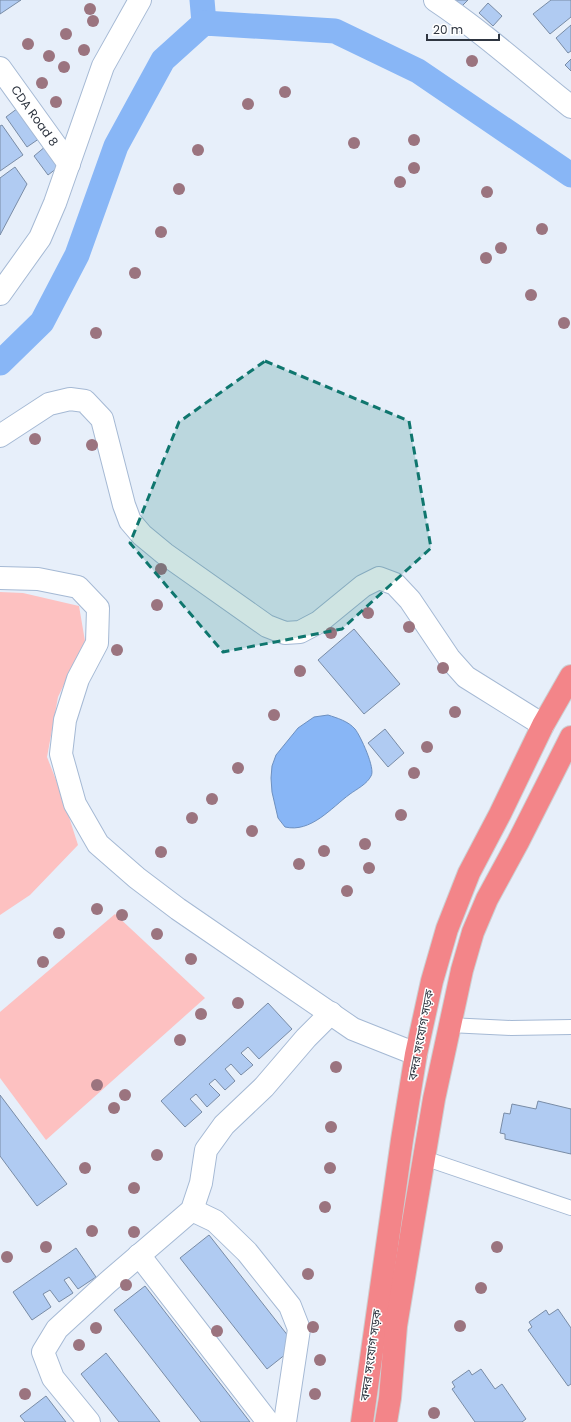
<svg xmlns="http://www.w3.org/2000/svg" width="571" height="1422" font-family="Poppins,'Noto Sans Bengali',sans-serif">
	<rect width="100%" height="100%" fill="#e7effa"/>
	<g fill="#fdc1c1">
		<polygon points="0,592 23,593 79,606 85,641 58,697 47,757 62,795 78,845 30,895 0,915"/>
		<polygon points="115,914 205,998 46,1140 0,1078 0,1012"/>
	</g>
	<path fill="#88b6f6" stroke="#6d90c0" d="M328,715C337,718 348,721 355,729C360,735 376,769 371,776C367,784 357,789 350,794C331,808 311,833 285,827L278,818L272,792L271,778L272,766L276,755L298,728L314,717Z"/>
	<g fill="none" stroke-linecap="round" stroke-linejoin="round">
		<g stroke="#88b6f6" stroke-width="25">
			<polyline points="202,0 204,23"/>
			<polyline points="0,363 42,322 77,255 116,146 163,60 204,23 335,31 418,71 571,175"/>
		</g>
	</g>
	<g fill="#b0cbf2" stroke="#798ca6">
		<polygon points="0,0 21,0 0,14"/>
		<polygon points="455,0 468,0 462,6"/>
		<polygon points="551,0 571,0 571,17 550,34 533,14"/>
		<polygon points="488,3 502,16 493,26 479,13"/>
		<polygon points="571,25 571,51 568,53 556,38"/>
		<polygon points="571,59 571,71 565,65"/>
		<polygon points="22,105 43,136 27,147 6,117"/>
		<polygon points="2,125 23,155 0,171 0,126"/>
		<polygon points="46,146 61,165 48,175 34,156"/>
		<polygon points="15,167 27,184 0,235 0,178"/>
		<polygon points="354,629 400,684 364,714 318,660"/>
		<polygon points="385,729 404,753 388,767 368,743"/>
		<polygon points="268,1003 292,1029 259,1059 248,1047 241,1053 253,1065 241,1075 231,1064 225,1069 235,1081 225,1090 215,1079 209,1084 220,1095 207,1107 196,1094 190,1099 202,1112 185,1127 161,1101"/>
		<polygon points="0,1095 67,1184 37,1206 0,1156"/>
		<polygon points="538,1101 571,1109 571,1154 505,1139 505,1134 500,1133 504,1113 510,1114 512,1104 536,1109"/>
		<polygon points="209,1235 296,1346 267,1369 180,1258"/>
		<polygon points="76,1248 96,1277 78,1289 69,1277 64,1280 73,1293 59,1302 50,1290 43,1294 51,1307 32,1320 13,1292"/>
		<polygon points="145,1286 250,1422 201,1422 114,1310"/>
		<polygon points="558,1309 571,1328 571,1384 568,1386 528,1330 532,1327 529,1322 546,1310 549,1315"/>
		<polygon points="106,1353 160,1422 119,1422 81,1374"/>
		<polygon points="481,1369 495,1389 502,1384 526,1419 522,1422 475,1422 452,1389 455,1387 452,1382 469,1370 472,1375"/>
		<polygon points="46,1396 66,1422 25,1422 20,1416"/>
	</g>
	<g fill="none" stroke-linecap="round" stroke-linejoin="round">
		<g stroke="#a5b9d4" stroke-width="16">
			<g id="lane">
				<polyline points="449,1025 511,1028 571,1027"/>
				<polyline points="424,1158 571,1208"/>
			</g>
		</g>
		<g stroke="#a5b9d4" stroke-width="24">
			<g id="street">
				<path d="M435,0C483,32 526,71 571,107"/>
				<path id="s1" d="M0,68L69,164"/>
				<polyline points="0,294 40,238 55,203 103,66 140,0"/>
				<polyline points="0,436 49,404 70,399 85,401 102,419 124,505 130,521 142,535 165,554 267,626 285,633 300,632 319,622 363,586 379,578 395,584 410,600 449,658 466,677 543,725"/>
				<polyline points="0,578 38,579 78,587 98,608 97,643 78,679 65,720 61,754 75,804 98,844 137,878 178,909 353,1029 416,1054"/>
				<polyline points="192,1210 215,1221 247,1252 290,1306 299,1329 285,1422"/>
				<polyline points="139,1255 268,1422"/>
				<polyline points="89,1422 53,1378 43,1352 57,1329 107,1283 192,1210 201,1183 206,1150 224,1125 264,1087 306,1038 331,1013"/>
			</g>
		</g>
		<g stroke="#cdcfd1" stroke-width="24">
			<g id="highway">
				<polyline points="362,1422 402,1140 416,1054 432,981 447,929 469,873 500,814 543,725 571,676"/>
				<polyline points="386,1422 390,1398 396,1326 413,1223 434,1099 462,970 473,932 487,899 518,842 571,737"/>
			</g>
		</g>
		<use href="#lane" stroke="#fff" stroke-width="14"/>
		<use href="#street" stroke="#fff" stroke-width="22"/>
		<use href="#highway" stroke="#f38589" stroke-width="22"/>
	</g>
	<g fill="#9b747f">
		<circle cx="90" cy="9" r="6"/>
		<circle cx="93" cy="21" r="6"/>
		<circle cx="66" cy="34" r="6"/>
		<circle cx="28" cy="44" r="6"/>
		<circle cx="84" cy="50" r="6"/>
		<circle cx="49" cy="56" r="6"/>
		<circle cx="472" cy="61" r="6"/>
		<circle cx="64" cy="67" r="6"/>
		<circle cx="42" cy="83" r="6"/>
		<circle cx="285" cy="92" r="6"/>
		<circle cx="56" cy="102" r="6"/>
		<circle cx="248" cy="104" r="6"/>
		<circle cx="414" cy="140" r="6"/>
		<circle cx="354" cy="143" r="6"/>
		<circle cx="198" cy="150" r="6"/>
		<circle cx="414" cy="168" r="6"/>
		<circle cx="400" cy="182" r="6"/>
		<circle cx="179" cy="189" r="6"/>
		<circle cx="487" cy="192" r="6"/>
		<circle cx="542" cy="229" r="6"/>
		<circle cx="161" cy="232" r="6"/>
		<circle cx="501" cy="248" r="6"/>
		<circle cx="486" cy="258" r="6"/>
		<circle cx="135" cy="273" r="6"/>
		<circle cx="531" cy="295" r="6"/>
		<circle cx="564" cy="323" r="6"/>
		<circle cx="96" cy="333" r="6"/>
		<circle cx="35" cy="439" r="6"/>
		<circle cx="92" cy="445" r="6"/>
		<circle cx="161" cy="569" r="6"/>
		<circle cx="157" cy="605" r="6"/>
		<circle cx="368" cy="613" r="6"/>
		<circle cx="409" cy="627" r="6"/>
		<circle cx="331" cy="633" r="6"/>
		<circle cx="117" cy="650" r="6"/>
		<circle cx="443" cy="668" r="6"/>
		<circle cx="300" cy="671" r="6"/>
		<circle cx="455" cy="712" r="6"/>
		<circle cx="274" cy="715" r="6"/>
		<circle cx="427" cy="747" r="6"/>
		<circle cx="238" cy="768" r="6"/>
		<circle cx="414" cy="773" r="6"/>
		<circle cx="212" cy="799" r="6"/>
		<circle cx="401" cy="815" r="6"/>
		<circle cx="192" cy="818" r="6"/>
		<circle cx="252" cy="831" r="6"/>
		<circle cx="365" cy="844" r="6"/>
		<circle cx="324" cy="851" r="6"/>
		<circle cx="161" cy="852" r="6"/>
		<circle cx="299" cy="864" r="6"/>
		<circle cx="369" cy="868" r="6"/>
		<circle cx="347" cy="891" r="6"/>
		<circle cx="97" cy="909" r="6"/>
		<circle cx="122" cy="915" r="6"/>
		<circle cx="59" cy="933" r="6"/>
		<circle cx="157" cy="934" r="6"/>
		<circle cx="191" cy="959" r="6"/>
		<circle cx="43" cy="962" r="6"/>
		<circle cx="238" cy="1003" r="6"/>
		<circle cx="201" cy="1014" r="6"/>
		<circle cx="180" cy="1040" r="6"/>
		<circle cx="336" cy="1067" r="6"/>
		<circle cx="97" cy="1085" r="6"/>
		<circle cx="125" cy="1095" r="6"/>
		<circle cx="114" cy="1108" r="6"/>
		<circle cx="331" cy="1127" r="6"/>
		<circle cx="157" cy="1155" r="6"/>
		<circle cx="85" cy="1168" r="6"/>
		<circle cx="330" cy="1168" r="6"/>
		<circle cx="134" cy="1188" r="6"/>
		<circle cx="325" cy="1207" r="6"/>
		<circle cx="92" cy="1231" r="6"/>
		<circle cx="134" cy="1232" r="6"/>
		<circle cx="46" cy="1247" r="6"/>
		<circle cx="497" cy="1247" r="6"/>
		<circle cx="7" cy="1257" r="6"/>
		<circle cx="308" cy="1274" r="6"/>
		<circle cx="126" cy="1285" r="6"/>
		<circle cx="481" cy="1288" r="6"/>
		<circle cx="460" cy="1326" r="6"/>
		<circle cx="313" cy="1327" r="6"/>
		<circle cx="96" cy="1328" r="6"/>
		<circle cx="217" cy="1331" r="6"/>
		<circle cx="79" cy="1345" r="6"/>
		<circle cx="320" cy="1360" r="6"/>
		<circle cx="25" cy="1394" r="6"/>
		<circle cx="315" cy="1394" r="6"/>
		<circle cx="434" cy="1413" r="6"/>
	</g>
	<path fill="#0f766e" fill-opacity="0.2" stroke="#0f766e" stroke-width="3" stroke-dasharray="8 5" stroke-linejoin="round" d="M265,361L409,421L431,548L342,629L223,652L130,543L179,422Z"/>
	<g text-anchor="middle" stroke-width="3" stroke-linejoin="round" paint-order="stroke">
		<g font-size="12" fill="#2f3641" stroke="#fff">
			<text dy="4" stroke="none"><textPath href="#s1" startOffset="59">CDA Road 8</textPath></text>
			<text transform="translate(421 1035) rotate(-79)" y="4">বন্দর সংযোগ সড়ক</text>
			<text transform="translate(371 1355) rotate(-82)" y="4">বন্দর সংযোগ সড়ক</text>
		</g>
	</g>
	<path d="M427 34v6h72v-6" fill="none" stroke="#2f3641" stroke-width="2"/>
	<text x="433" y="34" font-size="12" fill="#2f3641" stroke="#ffffff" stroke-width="3" paint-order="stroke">20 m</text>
</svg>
